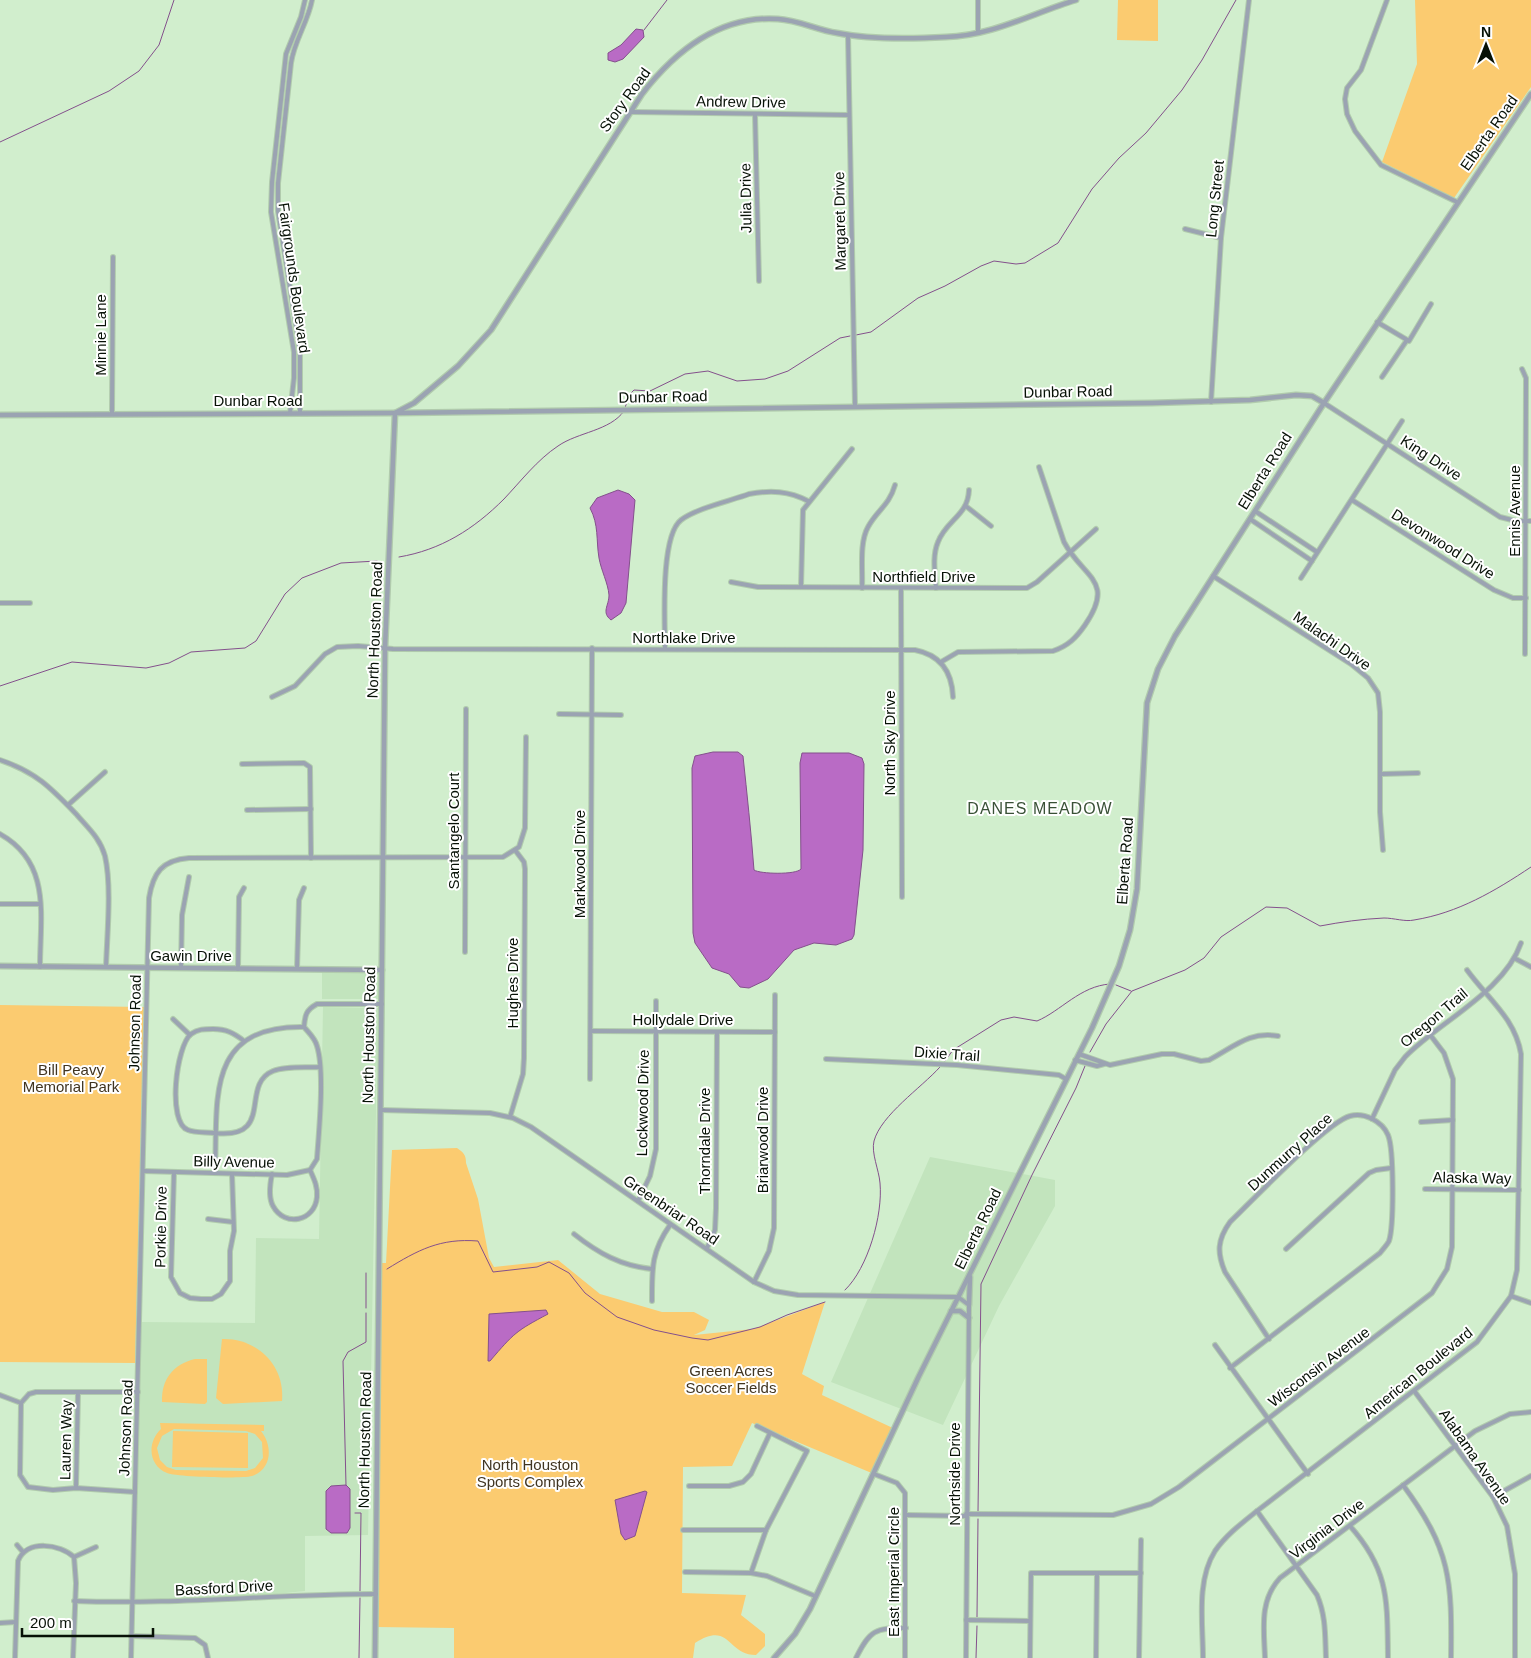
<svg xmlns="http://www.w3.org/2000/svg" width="1531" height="1658" font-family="Helvetica,sans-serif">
	<rect width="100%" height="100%" fill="#d1eecd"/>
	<g fill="#c2e4bd">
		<polygon points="322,971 379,971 378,999 322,999"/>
		<polygon points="323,1007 378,1008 368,1535 305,1536 305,1591 238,1598 135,1600 141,1322 255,1323 256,1238 319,1239"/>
		<polygon points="930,1157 1055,1180 1055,1206 999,1306 943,1425 831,1382"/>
	</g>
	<g fill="#fbcb70" fill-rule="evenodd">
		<polygon points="1118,0 1158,0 1158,41 1117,40"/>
		<polygon points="1415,0 1531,0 1531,87 1454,198 1382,162 1417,64"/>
		<polygon points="0,1005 144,1007 135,1363 0,1362"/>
		<path d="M457,1148C464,1153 466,1155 466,1163L478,1199L489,1258L494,1267L558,1260L600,1294L662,1312H694L709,1320L705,1330L694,1335L753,1329L825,1302L802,1374L824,1386L822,1395L895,1429L874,1474L752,1423L732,1466L683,1467L682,1593L746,1595L741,1615L765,1634V1646L756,1655C727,1655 730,1620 695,1643L693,1658H454V1628L375,1627L379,1263H386L392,1150Z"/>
		<path d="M222,1339C257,1338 285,1365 282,1401L223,1404L216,1398Z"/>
		<path d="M195,1359H207V1402L205,1404L162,1402C161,1380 173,1364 195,1359Z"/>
		<path d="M160,1423L264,1425V1431H261C273,1446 272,1469 252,1476C242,1479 177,1477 167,1473C148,1465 147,1442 161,1429ZM174,1429L246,1431L255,1434L262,1442L263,1458L255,1468L246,1471L176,1470L167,1467L160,1460L157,1448L162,1436Z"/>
		<polygon points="173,1431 248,1433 248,1468 172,1467"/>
	</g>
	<g fill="#b96bc5" stroke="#84508c">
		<polygon points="636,29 643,30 644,37 623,59 615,62 608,60 608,53 621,45"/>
		<path d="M618,490L629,494L635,500L626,603L621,613L611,620C601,612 609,606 609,595C608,583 601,570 599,558C596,540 599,525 590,508L597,498Z"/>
		<path d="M713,752H738L743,756C747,794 751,831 754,870C760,874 796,875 801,869L800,763L802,753H849L862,758L864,764L863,850L854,935L852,939L836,945L814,943L794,950L768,979L749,988L740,987L729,974L712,968L695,943L693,933L692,768L695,756Z"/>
		<path d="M546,1310L548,1314C516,1331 514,1333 490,1361H488L489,1314Z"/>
		<polygon points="331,1486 346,1485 350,1489 350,1528 347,1533 331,1533 326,1529 326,1491"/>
		<polygon points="645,1491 647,1492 635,1536 625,1540 621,1534 615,1500"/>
	</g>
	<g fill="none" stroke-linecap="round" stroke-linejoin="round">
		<g stroke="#84508c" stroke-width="1">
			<polyline points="644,30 667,0"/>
			<polyline points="0,142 109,91 139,71 159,45 174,0"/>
			<polyline points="856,335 871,332 918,298 945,286 981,266 994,261 1016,264 1025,263 1058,243 1092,189 1119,158 1146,133 1182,90 1202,60 1236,0"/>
			<polyline points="625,408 629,395 634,390 650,391 685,374 708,371 737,381 765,379 788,371 840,338 850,336"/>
			<path d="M399,557C441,550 474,529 504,499C521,481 537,460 558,446C578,432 610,431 624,411"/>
			<polyline points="0,686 72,662 146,668 169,663 191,652 245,648 256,641 285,594 302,578 341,563 377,561"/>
			<polyline points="1116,985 1131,991"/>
			<path d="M1090,1052L1106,1024L1132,991L1185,970L1204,958L1221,937L1266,907L1287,908L1320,926C1341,922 1362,919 1384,918C1394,918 1405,922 1414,920C1458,913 1495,891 1531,867"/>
			<path d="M945,1061L953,1050L1001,1020L1014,1017L1037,1021C1061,1011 1080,986 1110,984"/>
			<path d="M387,1269C418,1250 440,1238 478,1241L493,1272L537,1267L549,1262L569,1273L585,1293L617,1317L654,1330L692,1338L708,1340L760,1327L787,1315L825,1302"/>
			<path d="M845,1290C868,1268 883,1215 880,1183C879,1170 871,1153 874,1141C881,1115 921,1088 940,1067"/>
			<polyline points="366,1308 366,1273"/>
			<polyline points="346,1485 343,1361 348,1352 366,1342 366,1313"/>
			<polyline points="978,1512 981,1284 1032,1175 1076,1088 1085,1066"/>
			<polyline points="355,1513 361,1513 360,1591"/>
			<polyline points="977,1617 978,1519"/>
			<polyline points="359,1658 360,1598"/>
			<polyline points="976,1658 977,1626"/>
		</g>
		<g stroke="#b1cbad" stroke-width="6">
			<g id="minor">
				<polyline points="1387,0 1361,70 1347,88 1345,99 1347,114 1355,131 1381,165 1457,202"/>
				<polyline points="978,33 978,0"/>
				<polyline points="848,35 855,406"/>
				<polyline points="632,112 849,115"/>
				<polyline points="755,114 759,281"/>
				<polyline points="1185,229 1221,238"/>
				<polyline points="1377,322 1409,341 1431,304"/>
				<polyline points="1522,369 1526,378 1525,654"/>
				<polyline points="1382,377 1407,340"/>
				<polyline points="1211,402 1221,238 1249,0"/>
				<polyline points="1324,403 1500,517 1516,521 1531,521"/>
				<polyline points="290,413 294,378 294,352 271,212 272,182 286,54 301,17 305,0"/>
				<path d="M300,413V352L278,211V183L291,63C294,41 308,22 312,0"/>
				<polyline points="112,414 113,257"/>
				<polyline points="1352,500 1494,590 1513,598 1526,598"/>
				<polyline points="967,507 991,526"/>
				<polyline points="1255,511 1317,552"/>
				<polyline points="1250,519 1312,561"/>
				<polyline points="1213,576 1351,664 1368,678 1378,693 1380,712 1380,812 1383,850"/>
				<polyline points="1301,578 1402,421"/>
				<polyline points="731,582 758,587 1027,588 1037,582 1096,529"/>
				<polyline points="801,587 803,510 852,449"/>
				<path d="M862,588C863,570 859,543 868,527C877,510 889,506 895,485"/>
				<path d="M936,588C935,573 932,556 938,542C946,520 968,516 969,490"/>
				<polyline points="901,589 902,897"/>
				<polyline points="0,603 30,603"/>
				<path d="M665,649C665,622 660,536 681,520C697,508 730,501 749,494C771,490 789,491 808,501"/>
				<path d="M941,662L958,652L1053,651C1068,646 1076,638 1085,625C1116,580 1083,578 1064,542L1039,467"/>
				<path d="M272,697L295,686L325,654L337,647L358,646L393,649L915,650C941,655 952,672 953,697"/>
				<polyline points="559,714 621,715"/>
				<path d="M0,760C36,772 51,788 77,815C88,828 100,838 105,856C112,887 107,935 106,967"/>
				<polyline points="242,764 304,763 310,767 311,858"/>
				<polyline points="1381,774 1418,773"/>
				<polyline points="68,805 105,772"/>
				<polyline points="247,810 311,809"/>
				<path d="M0,834C52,863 40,916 40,967"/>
				<polyline points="0,904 40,904"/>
				<polyline points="465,952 466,709"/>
				<polyline points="1516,959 1531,967"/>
				<polyline points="181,968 182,915 189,877"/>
				<polyline points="238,969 239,897 244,888"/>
				<polyline points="297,969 299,900 304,888"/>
				<polyline points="173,1019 190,1035"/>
				<polyline points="591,1031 775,1032"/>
				<path d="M244,1041C234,1033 226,1029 213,1029C204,1029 198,1029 191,1034C176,1046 167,1123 188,1130C195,1133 206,1132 214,1133C276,1140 239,1085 273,1071C286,1066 305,1068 319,1067"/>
				<path d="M1079,1054L1110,1065L1162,1054H1174L1201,1061L1209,1060C1234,1047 1249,1031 1278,1036"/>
				<polyline points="826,1059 957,1065 1059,1075 1066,1079"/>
				<polyline points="1075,1060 1097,1066 1104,1064"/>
				<polyline points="590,1079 592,648"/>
				<polyline points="381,1110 490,1113 513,1118 531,1127 754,1282 774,1291 798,1295 958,1297 969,1305 966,1658"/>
				<polyline points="510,1117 523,1074 524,1058 525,869 524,862 515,850"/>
				<path d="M1372,1119L1395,1070L1405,1057C1440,1021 1504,992 1521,943"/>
				<polyline points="1421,1122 1453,1120"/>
				<path d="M143,1171L287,1175L310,1170L317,1159C319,1131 325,1071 317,1046C315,1038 309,1033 304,1027C305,1015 306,1010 317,1004H382"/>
				<polyline points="174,1172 171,1277 180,1293 190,1298 201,1299 212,1299 221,1294 230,1281 230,1251 234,1231 232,1174"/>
				<path d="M215,1173C218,1101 204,1025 304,1027"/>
				<path d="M272,1174C270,1184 268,1197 273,1206C285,1228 315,1221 317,1197C318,1187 314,1179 310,1170"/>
				<polyline points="1425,1189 1519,1190"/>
				<polyline points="638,1201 650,1176 656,1149 656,1001"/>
				<polyline points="208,1219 233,1222"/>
				<path d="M574,1234C598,1253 621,1266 652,1269"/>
				<polyline points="707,1248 715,1230 716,1208 717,1032"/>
				<polyline points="1286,1249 1369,1173 1376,1170 1391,1168"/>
				<polyline points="754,1282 769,1251 774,1228 775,995"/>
				<polyline points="1511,1296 1531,1303"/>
				<path d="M652,1301C652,1269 651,1252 670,1225"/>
				<polyline points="1215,1345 1308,1474"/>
				<path d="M1230,1368L1380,1253C1383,1249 1387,1245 1389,1241C1394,1226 1394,1149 1388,1135C1382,1121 1364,1112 1350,1116C1327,1122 1252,1201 1230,1222C1217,1240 1217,1253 1225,1272L1269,1339"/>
				<polyline points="1415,1392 1493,1497 1507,1526 1515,1574 1515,1658"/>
				<polyline points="0,1395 21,1403"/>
				<polyline points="874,1474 897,1483 905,1493 905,1658"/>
				<path d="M1403,1485C1451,1550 1452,1580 1451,1658"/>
				<polyline points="689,1486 729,1486 743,1482 751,1474 770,1433"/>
				<polyline points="76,1488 78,1392"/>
				<polyline points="135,1492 76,1488 53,1490 28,1487 20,1475 21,1403 29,1394 36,1392 138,1392"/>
				<polyline points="1493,1497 1531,1476"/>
				<path d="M1257,1511L1317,1595C1326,1616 1325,1635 1326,1658"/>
				<polyline points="966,1514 1113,1515 1151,1504 1179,1487 1432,1293 1447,1269 1452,1247 1453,1079 1444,1053 1431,1036"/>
				<polyline points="906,1515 966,1516"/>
				<path d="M1350,1526C1390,1571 1387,1602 1388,1658"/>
				<polyline points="683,1530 766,1530"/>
				<polyline points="17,1545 23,1552"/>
				<polyline points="74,1557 96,1547"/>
				<polyline points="685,1572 751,1573 767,1576 815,1596"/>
				<polyline points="751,1573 766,1530 807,1451 757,1426"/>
				<path d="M74,1601C175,1605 275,1594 376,1594"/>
				<polyline points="966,1620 1030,1621"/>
				<polyline points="0,1623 16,1622"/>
				<polyline points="131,1636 195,1638 205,1645 208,1658"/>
				<path d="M15,1658L18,1561C27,1539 60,1544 74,1557L76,1583L73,1658"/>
				<path d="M131,1658L149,898C153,873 162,860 189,858L503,857L519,847L525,828L526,737"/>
				<path d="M856,1658C870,1630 875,1628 906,1628"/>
				<polyline points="1030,1658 1031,1573 1141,1573"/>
				<polyline points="1096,1658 1097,1573"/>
				<polyline points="1139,1658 1141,1540"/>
				<path d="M1203,1658C1203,1624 1196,1581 1215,1551C1226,1535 1242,1523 1257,1511L1477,1342L1511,1296L1517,1270L1521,1054C1515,1018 1488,999 1467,970"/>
				<path d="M1265,1658C1264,1629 1259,1601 1280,1578L1475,1431L1510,1414L1531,1412"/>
			</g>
		</g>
		<g stroke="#b1cbad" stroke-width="7">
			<g id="tertiary">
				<polyline points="0,415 395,413 1152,403 1250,400 1296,395 1312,396 1324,403"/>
				<polyline points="0,966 382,970"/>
				<polyline points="969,1305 970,1277"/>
				<polyline points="951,1311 960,1311 969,1318"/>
				<path d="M375,1658L385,648L395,413L414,403L458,366L491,330L642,94C676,50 720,15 778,19C798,20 817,30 837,33C872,40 911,39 946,37C992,36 1033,13 1076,0"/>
				<polyline points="774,1658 795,1634 810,1609 918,1378 1092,1028 1119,966 1130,930 1137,889 1147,703 1158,669 1175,636 1324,403 1531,94"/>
			</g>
		</g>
		<use href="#minor" stroke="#9ba3b2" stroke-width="4"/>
		<use href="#tertiary" stroke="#9ba3b2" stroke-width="4.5"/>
	</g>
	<g text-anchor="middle" stroke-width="4" stroke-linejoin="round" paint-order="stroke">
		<g font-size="15" fill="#071106" stroke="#fff">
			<text transform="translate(625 100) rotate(-54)" y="5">Story Road</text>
			<text transform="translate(741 102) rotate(1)" y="5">Andrew Drive</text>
			<text transform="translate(1489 133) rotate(-55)" y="5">Elberta Road</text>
			<text transform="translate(746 198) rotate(-91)" y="5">Julia Drive</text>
			<text transform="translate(1215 199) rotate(-84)" y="5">Long Street</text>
			<text transform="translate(840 221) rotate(-91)" y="5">Margaret Drive</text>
			<text transform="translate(294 278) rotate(82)" y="5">Fairgrounds Boulevard</text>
			<text transform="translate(101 335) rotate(-90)" y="5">Minnie Lane</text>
			<text transform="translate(1068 392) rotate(-1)" y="5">Dunbar Road</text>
			<text transform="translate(663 397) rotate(-1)" y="5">Dunbar Road</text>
			<text x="258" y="406">Dunbar Road</text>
			<text transform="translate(1431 458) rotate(33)" y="5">King Drive</text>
			<text transform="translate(1265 471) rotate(-58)" y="5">Elberta Road</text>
			<text transform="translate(1515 511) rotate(-90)" y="5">Ennis Avenue</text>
			<text transform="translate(1443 544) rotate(32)" y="5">Devonwood Drive</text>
			<text x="924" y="582">Northfield Drive</text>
			<text transform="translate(375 630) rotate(-88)" y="5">North Houston Road</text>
			<text x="684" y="643">Northlake Drive</text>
			<text transform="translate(1332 641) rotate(35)" y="5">Malachi Drive</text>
			<text transform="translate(890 743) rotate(-90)" y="5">North Sky Drive</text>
			<text transform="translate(454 831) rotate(-90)" y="5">Santangelo Court</text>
			<text transform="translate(1125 861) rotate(-86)" y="5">Elberta Road</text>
			<text transform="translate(580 864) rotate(-90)" y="5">Markwood Drive</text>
			<text x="191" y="961">Gawin Drive</text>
			<text transform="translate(513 983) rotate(-90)" y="5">Hughes Drive</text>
			<text transform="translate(1434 1018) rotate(-40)" y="5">Oregon Trail</text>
			<text x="683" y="1025">Hollydale Drive</text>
			<text transform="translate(135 1023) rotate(-89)" y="5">Johnson Road</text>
			<text transform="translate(369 1035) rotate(-89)" y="5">North Houston Road</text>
			<text transform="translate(947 1054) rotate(4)" y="5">Dixie Trail</text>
			<text transform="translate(643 1103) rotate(-89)" y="5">Lockwood Drive</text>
			<text transform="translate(763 1140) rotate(-90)" y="5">Briarwood Drive</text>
			<text transform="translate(705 1141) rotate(-90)" y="5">Thorndale Drive</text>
			<text transform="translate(1290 1152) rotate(-42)" y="5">Dunmurry Place</text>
			<text transform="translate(234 1162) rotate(1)" y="5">Billy Avenue</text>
			<text transform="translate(1472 1178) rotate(1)" y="5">Alaska Way</text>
			<text transform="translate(671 1210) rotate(34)" y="5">Greenbriar Road</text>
			<text transform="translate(161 1227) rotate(-89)" y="5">Porkie Drive</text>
			<text transform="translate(978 1229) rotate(-64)" y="5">Elberta Road</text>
			<text transform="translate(1319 1367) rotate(-37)" y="5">Wisconsin Avenue</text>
			<text transform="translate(1418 1373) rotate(-39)" y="5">American Boulevard</text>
			<text transform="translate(126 1428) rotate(-88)" y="5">Johnson Road</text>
			<text transform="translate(66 1440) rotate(-89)" y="5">Lauren Way</text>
			<text transform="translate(365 1440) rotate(-89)" y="5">North Houston Road</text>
			<text transform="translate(1475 1457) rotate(55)" y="5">Alabama Avenue</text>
			<text transform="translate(955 1474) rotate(-90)" y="5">Northside Drive</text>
			<text transform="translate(1327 1529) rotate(-37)" y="5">Virginia Drive</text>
			<text transform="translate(894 1572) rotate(-90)" y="5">East Imperial Circle</text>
			<text transform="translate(224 1588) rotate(-3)" y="5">Bassford Drive</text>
		</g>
		<g font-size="15" fill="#413521" stroke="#fff">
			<text x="71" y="1075">Bill Peavy<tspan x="71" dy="17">Memorial Park</tspan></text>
			<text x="731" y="1376">Green Acres<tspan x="731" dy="17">Soccer Fields</tspan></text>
			<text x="530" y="1470">North Houston<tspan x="530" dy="17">Sports Complex</tspan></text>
		</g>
		<g font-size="16" letter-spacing="1" fill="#395136" stroke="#fff">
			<text x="1040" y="814">DANES MEADOW</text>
		</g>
	</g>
	<g transform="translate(1486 45)" stroke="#ffffff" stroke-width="4" paint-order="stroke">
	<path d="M0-4L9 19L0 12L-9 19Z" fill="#071106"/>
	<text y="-8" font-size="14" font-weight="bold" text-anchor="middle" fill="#071106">N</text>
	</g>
	<path d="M22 1628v8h131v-8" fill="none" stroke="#071106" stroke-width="2.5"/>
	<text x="30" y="1628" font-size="15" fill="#071106" stroke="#ffffff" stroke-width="4" paint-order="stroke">200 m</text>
</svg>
